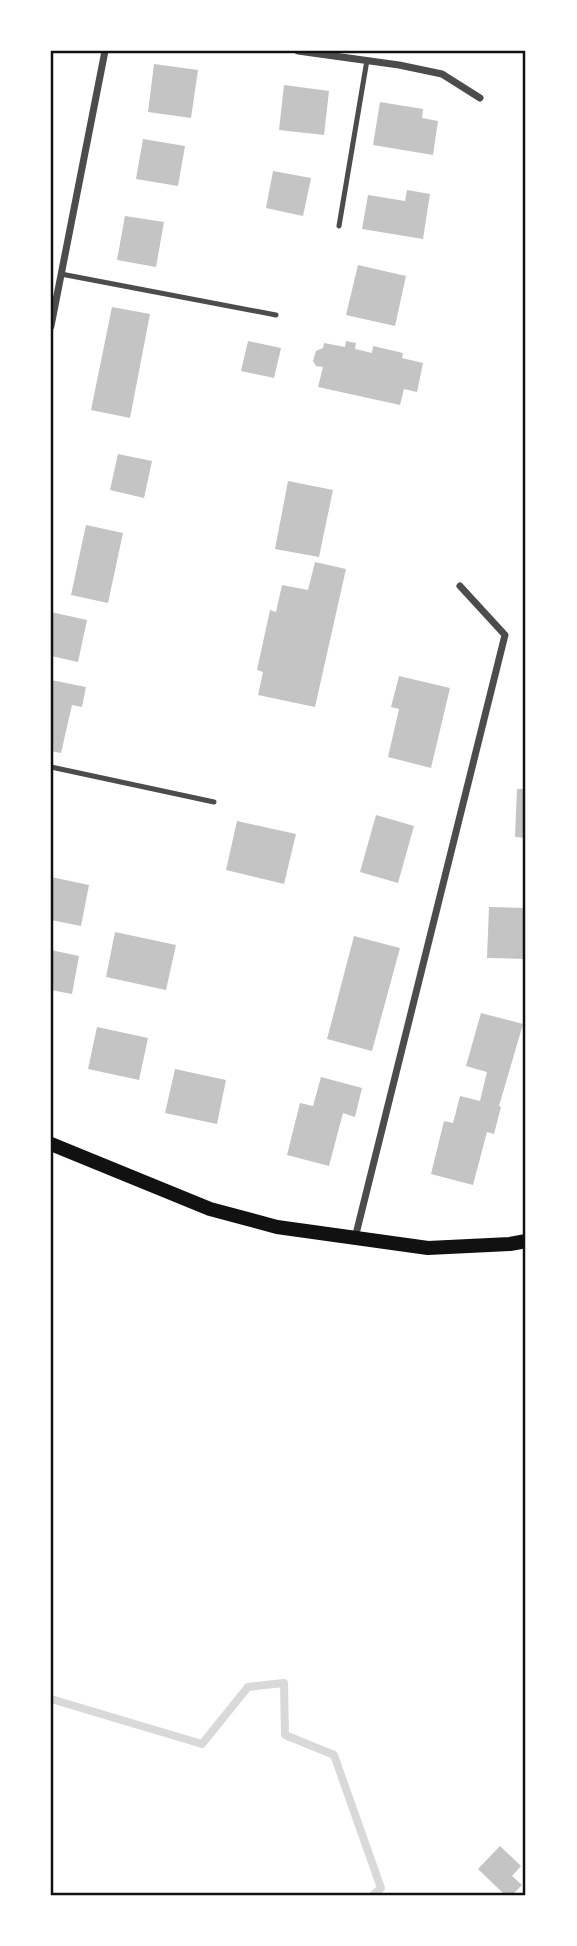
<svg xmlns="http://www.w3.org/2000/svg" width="577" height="1946" font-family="'Sofia Sans Condensed',sans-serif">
	<rect width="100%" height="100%" fill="#fff"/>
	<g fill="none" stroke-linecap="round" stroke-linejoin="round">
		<polyline stroke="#d9d9d9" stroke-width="8" points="51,1699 202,1744 248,1687 284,1683 285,1735 334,1755 381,1888 373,1895"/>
	</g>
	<g fill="#c4c4c4">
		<polygon points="154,64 198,70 191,118 148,112"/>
		<polygon points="284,85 329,91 324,135 279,130"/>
		<polygon points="380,102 423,109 422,118 438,121 433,155 373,145"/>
		<polygon points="143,139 185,146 178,186 136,179"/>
		<polygon points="273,171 311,178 303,216 266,208"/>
		<polygon points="407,190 430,194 423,239 362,229 368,195 405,201"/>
		<polygon points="125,216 164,222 156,267 117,260"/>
		<polygon points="358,265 406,276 395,326 346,315"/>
		<polygon points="112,307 150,314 130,418 91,410"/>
		<polygon points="248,341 281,348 274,378 241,371"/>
		<polygon points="346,341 356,343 355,349 372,353 373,346 403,353 402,358 423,363 417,392 404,389 400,405 318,387 323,367 316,366 313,361 316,351 323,348 324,343 345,347"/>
		<polygon points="118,454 152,461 144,498 110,490"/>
		<polygon points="288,481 333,490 319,557 275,549"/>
		<polygon points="86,525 123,533 108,603 71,595"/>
		<polygon points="315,562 346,569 315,707 258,695 263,672 257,670 270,610 276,612 282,585 308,590"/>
		<polygon points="51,612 87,620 78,662 51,656"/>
		<polygon points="399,676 450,688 431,768 388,757 399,709 391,707"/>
		<polygon points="51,680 86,687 82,707 72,705 61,753 51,751"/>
		<polygon points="517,789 526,789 526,838 515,837"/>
		<polygon points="376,815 414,826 398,883 360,872"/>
		<polygon points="237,821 296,834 284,884 226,870"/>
		<polygon points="51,877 89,885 81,926 51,920"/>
		<polygon points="489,907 526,908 526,959 487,958"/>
		<polygon points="115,932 176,945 166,990 106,977"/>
		<polygon points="354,936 400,948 372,1051 327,1039"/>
		<polygon points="51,950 79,956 72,994 51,990"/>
		<polygon points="481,1013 523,1024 499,1106 501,1107 494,1134 487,1132 473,1185 431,1174 444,1121 453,1123 460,1096 480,1101 487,1072 466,1066"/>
		<polygon points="97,1027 148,1038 139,1080 88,1069"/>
		<polygon points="175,1069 226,1080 217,1124 165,1113"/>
		<polygon points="321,1077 362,1088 355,1117 343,1113 329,1166 287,1155 300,1103 313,1106"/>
		<polygon points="500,1846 521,1866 512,1876 522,1885 512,1895 505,1895 478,1869"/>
	</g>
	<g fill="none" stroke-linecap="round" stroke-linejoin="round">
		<g stroke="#4c4c4c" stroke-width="5">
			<polyline points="339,226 367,60"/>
			<polyline points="61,274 276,315"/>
			<polyline points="51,767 214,802"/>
		</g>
		<g stroke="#4c4c4c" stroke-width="7">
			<polyline points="298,51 399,65 442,74 480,98"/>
			<polyline points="51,326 105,51"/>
			<polyline points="355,1238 505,635 460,586"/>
		</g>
		<polyline stroke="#111" stroke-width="14" points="51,1144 210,1209 277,1227 428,1248 510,1244 526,1241"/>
	</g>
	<rect width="577" height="1946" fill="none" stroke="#ffffff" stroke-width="105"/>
	<rect x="52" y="52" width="472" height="1842" fill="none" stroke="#111" stroke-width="2.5"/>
</svg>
